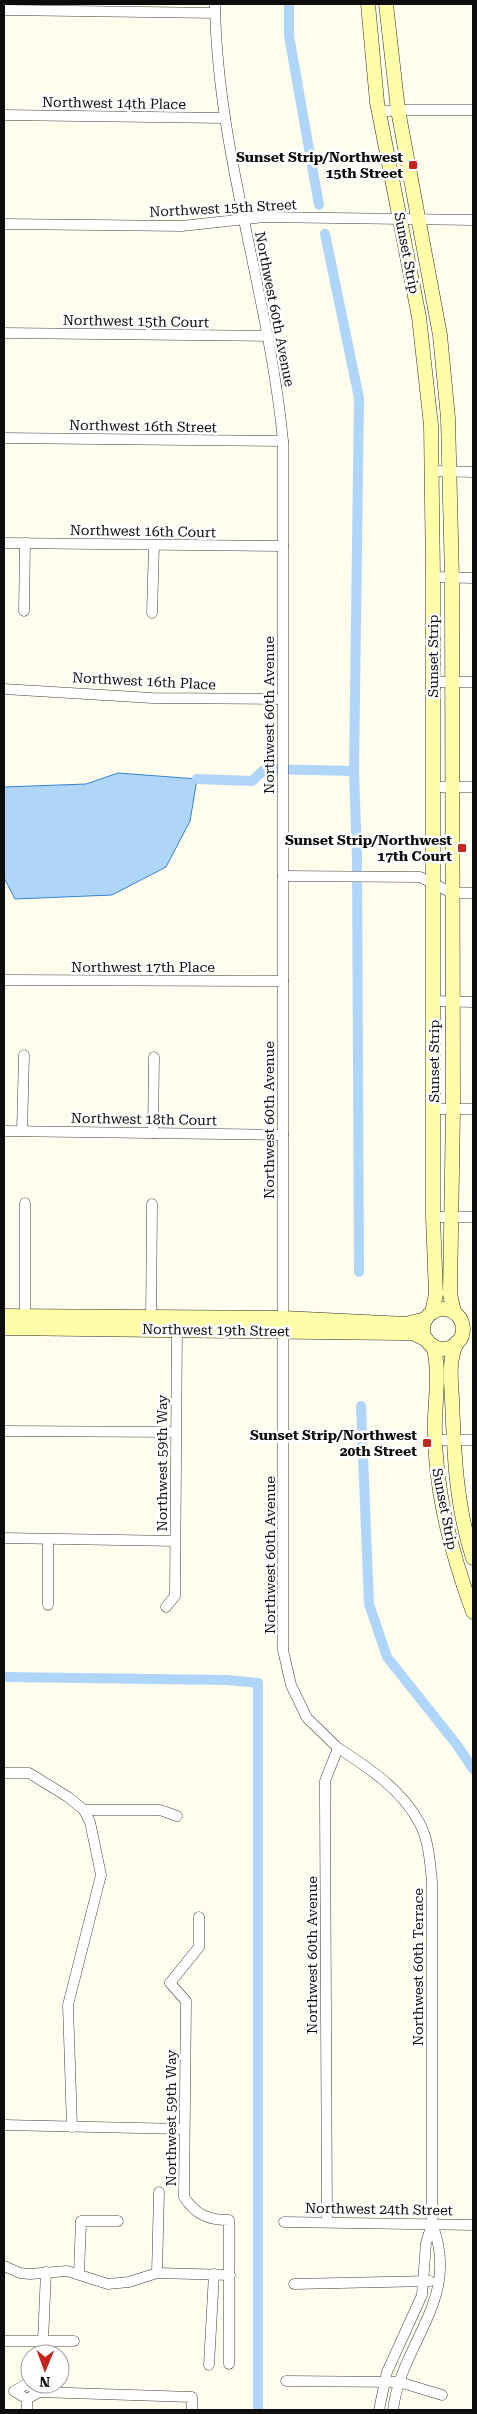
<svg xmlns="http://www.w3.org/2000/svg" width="477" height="2414" font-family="'Roboto Serif',serif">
	<rect width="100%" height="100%" fill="#fffded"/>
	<polygon fill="#afd6f9" stroke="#3284d4" points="118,773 197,779 190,821 166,867 112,895 15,899 4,878 4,787 86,784"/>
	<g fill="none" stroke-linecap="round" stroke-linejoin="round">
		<g stroke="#afd6f9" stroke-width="10">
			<polyline points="289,4 289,36 319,205"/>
			<polyline points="325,234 359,398 354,771 357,857 359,1272"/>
			<polyline points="197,779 252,781 265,769 354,771"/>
			<polyline points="361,1406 369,1604 387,1657 457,1745 473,1769"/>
			<polyline points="4,1677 227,1680 258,1683 258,2410"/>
		</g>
		<g stroke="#404040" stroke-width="11">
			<g id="street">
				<path d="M215,4C217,152 269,294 283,441V1650L291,1685L307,1718L338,1748L325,1781V1800L327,2222"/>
				<polyline points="4,10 215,13"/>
				<polyline points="378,112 398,110 473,110"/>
				<polyline points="4,115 225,118"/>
				<polyline points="4,224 182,226 264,217 473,220"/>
				<polyline points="4,333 269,336"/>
				<polyline points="4,438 283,441"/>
				<polyline points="433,471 473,472"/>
				<polyline points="4,543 283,546"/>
				<polyline points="433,577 473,578"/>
				<polyline points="24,611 25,543"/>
				<polyline points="152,613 154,545"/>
				<polyline points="433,682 473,682"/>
				<polyline points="4,689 152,698 282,699"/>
				<polyline points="433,787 473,787"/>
				<polyline points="283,876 420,877 452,893 473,893"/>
				<polyline points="4,980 283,981"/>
				<polyline points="434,1001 473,1002"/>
				<polyline points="434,1109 473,1109"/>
				<polyline points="4,1131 283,1135"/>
				<polyline points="22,1131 24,1055"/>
				<polyline points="153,1133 154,1057"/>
				<polyline points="433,1217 473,1217"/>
				<polyline points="25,1322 25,1203"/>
				<polyline points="151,1323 152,1204"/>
				<polyline points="4,1431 175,1432"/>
				<polyline points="435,1440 473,1440"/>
				<polyline points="4,1538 175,1541"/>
				<polyline points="48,1539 48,1605"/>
				<polyline points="166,1607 175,1596 177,1325"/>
				<path d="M338,1748C369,1768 401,1789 419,1822C429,1840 430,1863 432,1882V2224L426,2243L422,2295L387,2372L379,2410"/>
				<polyline points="4,1773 29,1773 68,1797 84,1810 160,1810 177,1816"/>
				<path d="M199,1917V1947L170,1983L186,2001L184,2197C196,2215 208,2220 229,2220V2364"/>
				<polyline points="4,2125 183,2129"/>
				<polyline points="72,2127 68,2005 101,1875 90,1822 84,1810"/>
				<polyline points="284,2222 473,2225"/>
				<polyline points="4,2266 20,2273 30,2274 67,2271 108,2284 129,2282 157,2273 230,2275"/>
				<polyline points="157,2273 159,2192"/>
				<polyline points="79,2274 81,2221 118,2221"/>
				<polyline points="294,2284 430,2281"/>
				<polyline points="4,2341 74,2341"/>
				<polyline points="43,2341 46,2272"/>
				<polyline points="209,2365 214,2274"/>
				<polyline points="286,2381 399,2382 442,2395"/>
				<polygon points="27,2384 39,2392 27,2399 14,2391"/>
				<polyline points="39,2392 192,2397 192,2410"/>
				<polyline points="27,2410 27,2399"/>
				<path d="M393,2410C401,2342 462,2299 432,2224"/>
			</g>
		</g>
		<g stroke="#2f2f2f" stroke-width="15">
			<g id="secondary">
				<polyline points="368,4 377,102 419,317 431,425 433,577 433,1217 436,1294 432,1313"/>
				<polyline points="386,4 398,110 440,335 448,418 452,578 453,1109 450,1294 454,1312"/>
				<circle cx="443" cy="1329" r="20"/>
				<polyline points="4,1316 283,1318 406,1324 426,1319"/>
				<polyline points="4,1328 399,1333 413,1333 427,1340"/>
				<path d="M457,1342C448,1361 451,1379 452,1399C454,1453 456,1506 473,1558"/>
				<path d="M432,1345C440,1359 436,1399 435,1417C433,1484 450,1549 473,1612"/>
			</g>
		</g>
		<use href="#street" stroke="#fff" stroke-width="10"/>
		<use href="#secondary" stroke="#fffea8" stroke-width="14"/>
	</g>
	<g fill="#c4261e" stroke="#fff" stroke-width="2">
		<rect x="408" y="160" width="10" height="10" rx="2.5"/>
		<rect x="457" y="843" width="10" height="10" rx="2.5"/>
		<rect x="422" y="1438" width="10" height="10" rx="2.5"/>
	</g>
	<g text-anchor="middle" stroke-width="5" stroke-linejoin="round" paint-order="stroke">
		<g font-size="14" fill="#0d0d0d" stroke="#fff">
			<text transform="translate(114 103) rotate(1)" y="5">Northwest 14th Place</text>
			<text transform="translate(223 208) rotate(-3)" y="5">Northwest 15th Street</text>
			<text transform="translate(407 253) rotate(79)" y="5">Sunset Strip</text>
			<text transform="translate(275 309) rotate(79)" y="5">Northwest 60th Avenue</text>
			<text transform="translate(136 321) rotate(1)" y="5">Northwest 15th Court</text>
			<text transform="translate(143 426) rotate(1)" y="5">Northwest 16th Street</text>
			<text transform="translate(143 531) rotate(1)" y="5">Northwest 16th Court</text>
			<text transform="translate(433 656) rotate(-90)" y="5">Sunset Strip</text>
			<text transform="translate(144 681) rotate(3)" y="5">Northwest 16th Place</text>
			<text transform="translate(269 715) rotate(-90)" y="5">Northwest 60th Avenue</text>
			<text x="143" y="972">Northwest 17th Place</text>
			<text transform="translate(434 1061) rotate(-90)" y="5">Sunset Strip</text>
			<text transform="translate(144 1119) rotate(1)" y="5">Northwest 18th Court</text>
			<text transform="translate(269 1120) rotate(-90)" y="5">Northwest 60th Avenue</text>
			<text transform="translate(216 1330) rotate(1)" y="5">Northwest 19th Street</text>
			<text transform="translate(162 1463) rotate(-90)" y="5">Northwest 59th Way</text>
			<text transform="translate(445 1509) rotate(79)" y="5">Sunset Strip</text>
			<text transform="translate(270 1555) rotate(-90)" y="5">Northwest 60th Avenue</text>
			<text transform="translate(312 1955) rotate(-90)" y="5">Northwest 60th Avenue</text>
			<text transform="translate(418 1967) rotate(-90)" y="5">Northwest 60th Terrace</text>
			<text transform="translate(171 2118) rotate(-90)" y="5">Northwest 59th Way</text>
			<text transform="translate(379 2209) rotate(1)" y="5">Northwest 24th Street</text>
		</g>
		<g font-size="14" font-weight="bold" fill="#0d0d0d" stroke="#fff" text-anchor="end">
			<text x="403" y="162">Sunset Strip/Northwest<tspan x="403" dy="16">15th Street</tspan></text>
			<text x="452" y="845">Sunset Strip/Northwest<tspan x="452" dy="16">17th Court</tspan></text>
			<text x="417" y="1440">Sunset Strip/Northwest<tspan x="417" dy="16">20th Street</tspan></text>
		</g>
	</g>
	<rect width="477" height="2414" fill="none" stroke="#0d0d0d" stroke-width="10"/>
	<g transform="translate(45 2369) rotate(181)"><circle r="24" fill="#ffffff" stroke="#9e9e9e"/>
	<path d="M0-4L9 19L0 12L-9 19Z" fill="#c4261e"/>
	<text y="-8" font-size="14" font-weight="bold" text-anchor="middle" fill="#0d0d0d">N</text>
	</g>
</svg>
